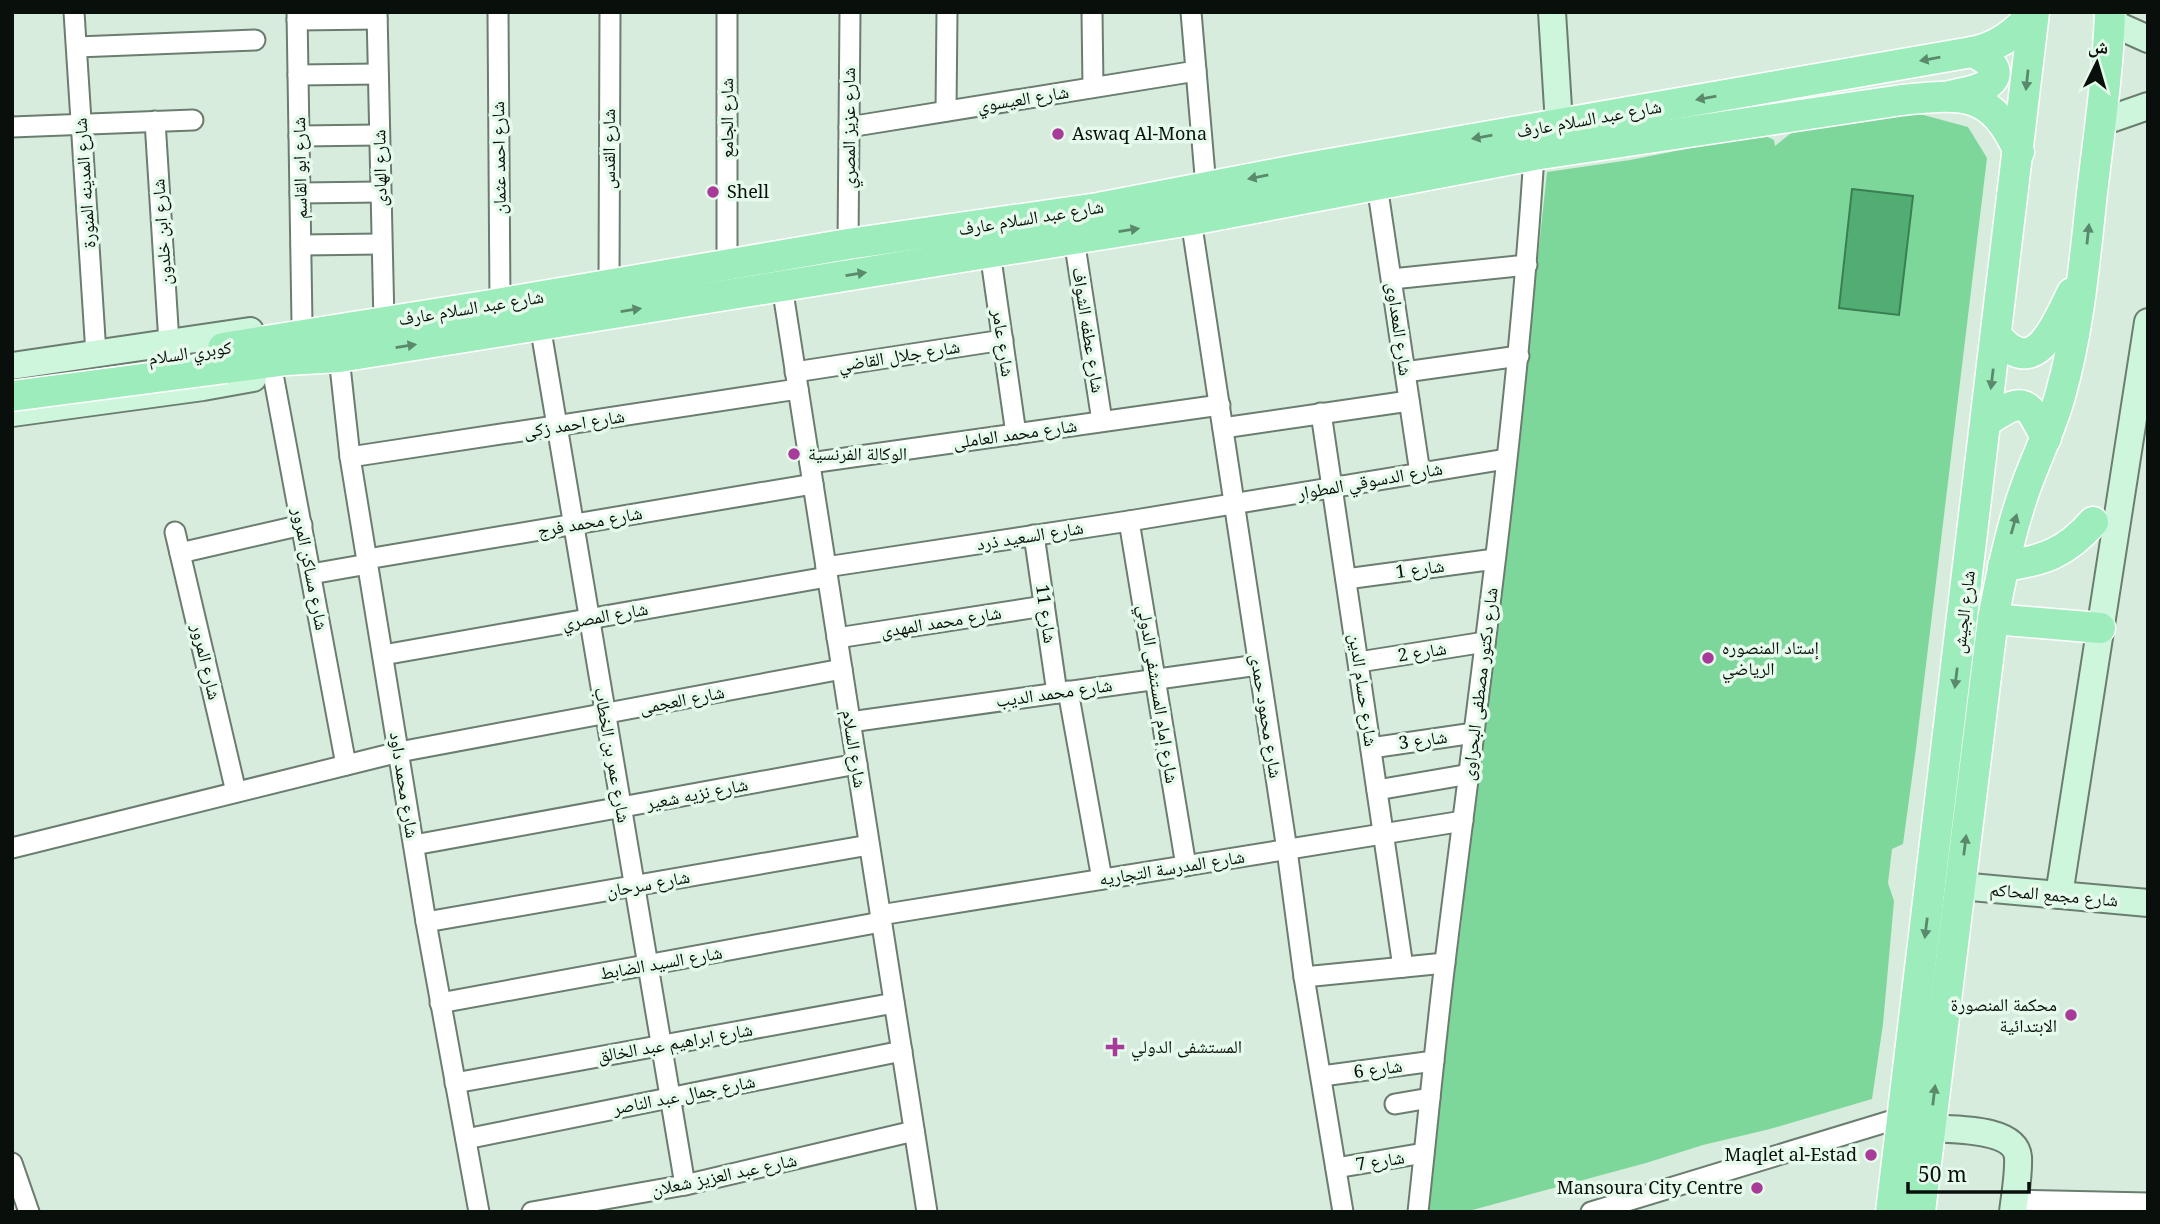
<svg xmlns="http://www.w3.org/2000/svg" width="2160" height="1224" font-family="'Noto Serif','Noto Naskh Arabic',serif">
	<rect width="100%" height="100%" fill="#d8ecdd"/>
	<polygon fill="#7dd79b" points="1916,113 1968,127 1987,158 1916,748 1903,844 1892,849 1888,883 1894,901 1883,1024 1872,1099 1770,1129 1703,1145 1646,1163 1465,1212 1421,1212 1461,927 1493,631 1498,631 1547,172 1630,160 1762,134 1774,140 1775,146 1795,130"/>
	<polygon fill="#51ad72" stroke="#3b7e53" stroke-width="2" points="1852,189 1913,196 1899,315 1839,308"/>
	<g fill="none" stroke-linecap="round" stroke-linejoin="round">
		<g stroke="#6b7d6f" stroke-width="23">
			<g id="street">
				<polyline points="74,12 96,354"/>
				<polyline points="297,12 302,324"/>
				<polyline points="377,12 384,323"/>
				<polyline points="498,12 500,304"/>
				<polyline points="727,12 727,265"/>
				<polyline points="1092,12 1093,87"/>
				<polyline points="1191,12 1206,187"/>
				<polyline points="297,20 377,19"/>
				<polyline points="77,47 255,40"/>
				<polyline points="298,75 378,74"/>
				<polyline points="946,111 947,12"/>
				<polyline points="155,121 169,343"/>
				<polyline points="12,127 193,120"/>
				<polyline points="849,127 1196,71"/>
				<polyline points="299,136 379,135"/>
				<polyline points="1377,185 1420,473"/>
				<polyline points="300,193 380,192"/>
				<polyline points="1191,220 1287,850 1304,977 1343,1212"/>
				<polyline points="1074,239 1102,421"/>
				<polyline points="848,244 850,12"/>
				<polyline points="301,245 381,244"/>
				<polyline points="990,252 1016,434"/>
				<polyline points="1392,279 1527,265"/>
				<polyline points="609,285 610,12"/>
				<polyline points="782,286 927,1212"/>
				<polyline points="540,325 685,1185"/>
				<polyline points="339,357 350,457 426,922 479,1212"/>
				<polyline points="795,372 1003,340"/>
				<polyline points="1405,372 1519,356"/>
				<polyline points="273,374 346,765"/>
				<polyline points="1321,413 1403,967"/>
				<polyline points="1223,428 1409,401"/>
				<polyline points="350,457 798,389"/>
				<polyline points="810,463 1220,405"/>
				<polyline points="1129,521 1186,866"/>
				<polyline points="175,532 236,792"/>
				<polyline points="1034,535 1057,693"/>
				<polyline points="180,553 302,525"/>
				<polyline points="367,559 813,484"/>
				<polyline points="826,567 1129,521 1506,459"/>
				<polyline points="311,574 368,564"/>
				<polyline points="1346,579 1495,559"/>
				<polyline points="837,638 1044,606"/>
				<polyline points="383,655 827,577"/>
				<polyline points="1359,662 1485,642"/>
				<polyline points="1068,691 1102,879"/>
				<polyline points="850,722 1258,665"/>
				<polyline points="1371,748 1474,733"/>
				<polyline points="1377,790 1470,774"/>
				<polyline points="414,845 857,764"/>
				<polyline points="12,848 399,752 842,669"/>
				<polyline points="880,915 1463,821"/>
				<polyline points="426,922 869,845"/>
				<polyline points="1304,977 1445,963"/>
				<polyline points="440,1003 881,922"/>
				<polyline points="1322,1076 1434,1061"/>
				<polyline points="455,1083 894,1003"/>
				<polyline points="1395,1104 1430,1098"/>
				<polyline points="466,1139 902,1051"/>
				<polyline points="12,1163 29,1212"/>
				<polyline points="1336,1168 1424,1153"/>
				<polyline points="2014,1200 2148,1203"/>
				<polyline points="532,1212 685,1185 914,1131"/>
				<path d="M1418,1212C1427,1129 1435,1045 1445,962C1478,694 1517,425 1534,155"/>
				<polyline points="1591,1212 1903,1117"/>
			</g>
		</g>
		<g stroke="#6b7d6f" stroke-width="30">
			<g id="secondary">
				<polyline points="1552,12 1559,124"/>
				<polyline points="2110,22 2148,39"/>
				<polyline points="2102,122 2148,106"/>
				<polyline points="12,366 250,331"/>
				<polyline points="12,413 203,387 253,378"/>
				<polyline points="1960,886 2148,903"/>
				<polyline points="2059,895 2148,322"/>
				<path d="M1930,1128C1952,1130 2015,1127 2018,1157C2019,1174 2015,1195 2013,1212"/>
			</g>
		</g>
		<g stroke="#fff" stroke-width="33">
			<g id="primary">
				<path d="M1950,96C1961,93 1979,91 1988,84C2006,70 1984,57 1972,52"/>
				<path d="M1997,336C2035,383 2057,323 2072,293"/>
				<path d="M223,348L485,306L848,244L1098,208L1301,169L1972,52C1998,47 2017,33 2033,12"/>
				<path d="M226,368L287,360L339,357L540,325L1191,220L1534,155L1902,100C1964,94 1991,90 2019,152"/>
				<path d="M1987,421C2024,396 2027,400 2046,438"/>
				<path d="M2003,566C2043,561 2066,553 2093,522"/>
				<polyline points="1993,619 2100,628"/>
				<polyline points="1891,1212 2034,12"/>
				<path d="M1920,1212L1993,619C2002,572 2011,526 2028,481C2039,452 2052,425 2060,396C2078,333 2084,268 2091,202C2098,139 2108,76 2110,12"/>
			</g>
		</g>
		<use href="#street" stroke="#fff" stroke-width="19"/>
		<use href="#secondary" stroke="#cef6dd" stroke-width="26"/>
		<use href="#primary" stroke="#9dedbc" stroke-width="30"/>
		<g stroke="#fff" stroke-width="33" stroke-linecap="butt">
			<polyline id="primary-bridge" points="12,396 226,368"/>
		</g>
		<use href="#primary-bridge" stroke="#9dedbc" stroke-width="30"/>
	</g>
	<defs><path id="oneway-solid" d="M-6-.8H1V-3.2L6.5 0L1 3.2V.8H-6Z" transform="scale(1.75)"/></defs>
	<g fill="#5a896c">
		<use href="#oneway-solid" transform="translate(1930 59) rotate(170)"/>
		<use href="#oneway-solid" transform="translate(2027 80) rotate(96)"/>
		<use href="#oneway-solid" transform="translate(1706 98) rotate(170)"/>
		<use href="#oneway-solid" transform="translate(1482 137) rotate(170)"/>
		<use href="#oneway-solid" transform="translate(1258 177) rotate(169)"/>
		<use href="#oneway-solid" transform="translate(1129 230) rotate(-9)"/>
		<use href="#oneway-solid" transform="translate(2088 234) rotate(-84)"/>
		<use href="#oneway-solid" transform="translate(856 274) rotate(-9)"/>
		<use href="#oneway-solid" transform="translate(631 310) rotate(-9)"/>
		<use href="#oneway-solid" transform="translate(406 346) rotate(-9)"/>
		<use href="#oneway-solid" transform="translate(1992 379) rotate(97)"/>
		<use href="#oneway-solid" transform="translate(2014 524) rotate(-74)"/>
		<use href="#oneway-solid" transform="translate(1956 678) rotate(97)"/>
		<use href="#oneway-solid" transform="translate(1965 845) rotate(-83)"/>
		<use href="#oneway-solid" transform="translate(1926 928) rotate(97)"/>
		<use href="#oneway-solid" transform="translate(1934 1095) rotate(-83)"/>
	</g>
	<g fill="#a83b9a" stroke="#e6faeb" stroke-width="2.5">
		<circle cx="1058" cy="134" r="7"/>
		<circle cx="713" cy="192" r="7"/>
		<circle cx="794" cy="454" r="7"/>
		<circle cx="1708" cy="658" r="7"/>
		<circle cx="2071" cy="1015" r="7"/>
		<path d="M1111.5 1036.5h7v7h7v7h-7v7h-7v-7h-7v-7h7z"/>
		<circle cx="1871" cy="1155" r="7"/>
		<circle cx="1757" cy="1188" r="7"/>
	</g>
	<g text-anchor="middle" stroke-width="7" stroke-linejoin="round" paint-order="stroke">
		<g font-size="18" fill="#090f0a" stroke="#e6faeb">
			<text transform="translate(1023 99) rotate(-9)" y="6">شارع العيسوي</text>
			<text transform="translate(727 118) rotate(-90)" y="6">شارع الجامع</text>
			<text transform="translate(1589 119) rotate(-10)" y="6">شارع عبد السلام عارف</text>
			<text transform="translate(849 128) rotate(-90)" y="6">شارع عزيز المصري</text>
			<text transform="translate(609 149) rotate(-90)" y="6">شارع القدس</text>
			<text transform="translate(499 158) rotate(-91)" y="6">شارع احمد عثمان</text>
			<text transform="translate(300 168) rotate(-91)" y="6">شارع ابو القاسم</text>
			<text transform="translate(380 168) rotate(-91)" y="6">شارع الهادى</text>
			<text transform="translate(85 183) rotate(-94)" y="6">شارع المدينه المنورة</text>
			<text transform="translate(1031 218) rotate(-9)" y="6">شارع عبد السلام عارف</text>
			<text transform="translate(162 232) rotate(-94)" y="6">شارع ابن خلدون</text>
			<text transform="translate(471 308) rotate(-9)" y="6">شارع عبد السلام عارف</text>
			<text transform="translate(1399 329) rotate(82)" y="6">شارع المعداوى</text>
			<text transform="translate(1088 330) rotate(81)" y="6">شارع عطفه الشواف</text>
			<text transform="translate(1003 343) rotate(82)" y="6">شارع عامر</text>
			<text transform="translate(190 353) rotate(-8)" y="6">كوبري السلام</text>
			<text transform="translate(899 356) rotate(-9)" y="6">شارع جلال القاضي</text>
			<text transform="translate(574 424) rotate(-9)" y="6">شارع احمد زكى</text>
			<text transform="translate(1015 434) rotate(-8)" y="6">شارع محمد العاملى</text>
			<text transform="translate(1370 481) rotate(-10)" y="6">شارع الدسوقي المطوار</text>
			<text transform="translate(590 522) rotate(-10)" y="6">شارع محمد فرج</text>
			<text transform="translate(1030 536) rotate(-9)" y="6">شارع السعيد ذرد</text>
			<text transform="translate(310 569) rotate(79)" y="6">شارع مساكن المرور</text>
			<text transform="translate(1420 569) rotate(-8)" y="6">شارع 1</text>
			<text transform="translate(1964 612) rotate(-83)" y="6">شارع الجيش</text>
			<text transform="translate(1046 614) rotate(82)" y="6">شارع 11</text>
			<text transform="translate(605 616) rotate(-10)" y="6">شارع المصري</text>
			<text transform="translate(941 622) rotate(-9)" y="6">شارع محمد المهدى</text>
			<text transform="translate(1422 652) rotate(-9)" y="6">شارع 2</text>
			<text transform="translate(206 662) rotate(77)" y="6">شارع المرور</text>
			<text transform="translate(1480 684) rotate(-83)" y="6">شارع دكتور مصطفى البحراوى</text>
			<text transform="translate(1363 690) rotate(82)" y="6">شارع حسام الدين</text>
			<text transform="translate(1054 693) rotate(-8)" y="6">شارع محمد الديب</text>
			<text transform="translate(1158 694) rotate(81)" y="6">شارع إمام المستشفى الدولي</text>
			<text transform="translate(682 700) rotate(-11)" y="6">شارع العجمى</text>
			<text transform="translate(1266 716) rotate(81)" y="6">شارع محمود حمدى</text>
			<text transform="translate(1423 740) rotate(-8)" y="6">شارع 3</text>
			<text transform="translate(854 749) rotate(81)" y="6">شارع السلام</text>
			<text transform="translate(612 755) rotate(80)" y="6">شارع عمر بن الخطاب</text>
			<text transform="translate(404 785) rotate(81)" y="6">شارع محمد داود</text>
			<text transform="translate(697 794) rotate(-11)" y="6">شارع نزيه شعير</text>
			<text transform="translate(1172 868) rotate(-9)" y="6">شارع المدرسة التجاريه</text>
			<text transform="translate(648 884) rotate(-10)" y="6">شارع سرحان</text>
			<text transform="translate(2054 895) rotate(5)" y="6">شارع مجمع المحاكم</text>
			<text transform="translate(661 963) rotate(-10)" y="6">شارع السيد الضابط</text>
			<text transform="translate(675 1043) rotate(-10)" y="6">شارع ابراهيم عبد الخالق</text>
			<text transform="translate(1378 1069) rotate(-8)" y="6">شارع 6</text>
			<text transform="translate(684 1095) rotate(-11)" y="6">شارع جمال عبد الناصر</text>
			<text transform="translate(1380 1161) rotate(-9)" y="6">شارع 7</text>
			<text transform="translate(724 1175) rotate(-12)" y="6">شارع عبد العزيز شعلان</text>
		</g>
		<g font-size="18" fill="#090f0a" stroke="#e6faeb" text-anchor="start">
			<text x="1072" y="140">Aswaq Al-Mona</text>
			<text x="727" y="198">Shell</text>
			<text x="808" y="460">الوكالة الفرنسية</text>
			<text x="1722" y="654">إستاد المنصوره<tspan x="1722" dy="21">الرياضي</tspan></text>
			<text x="2057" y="1011" text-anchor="end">محكمة المنصورة<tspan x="2057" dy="21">الابتدائية</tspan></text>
			<text x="1131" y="1053">المستشفى الدولي</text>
			<text x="1857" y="1161" text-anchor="end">Maqlet al-Estad</text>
			<text x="1743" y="1194" text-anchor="end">Mansoura City Centre</text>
		</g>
	</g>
	<rect width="2160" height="1224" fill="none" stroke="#090f0a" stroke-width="28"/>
	<g transform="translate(2097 63) rotate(5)" stroke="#e6faeb" stroke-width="5" paint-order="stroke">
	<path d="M0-5L12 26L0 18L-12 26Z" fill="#090f0a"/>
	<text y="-10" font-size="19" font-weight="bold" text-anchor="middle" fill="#090f0a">ش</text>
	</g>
	<path d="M1908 1182v10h121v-10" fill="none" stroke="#090f0a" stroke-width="3.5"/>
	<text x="1918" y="1182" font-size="21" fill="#090f0a" stroke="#e6faeb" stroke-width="5" paint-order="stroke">50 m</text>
</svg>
